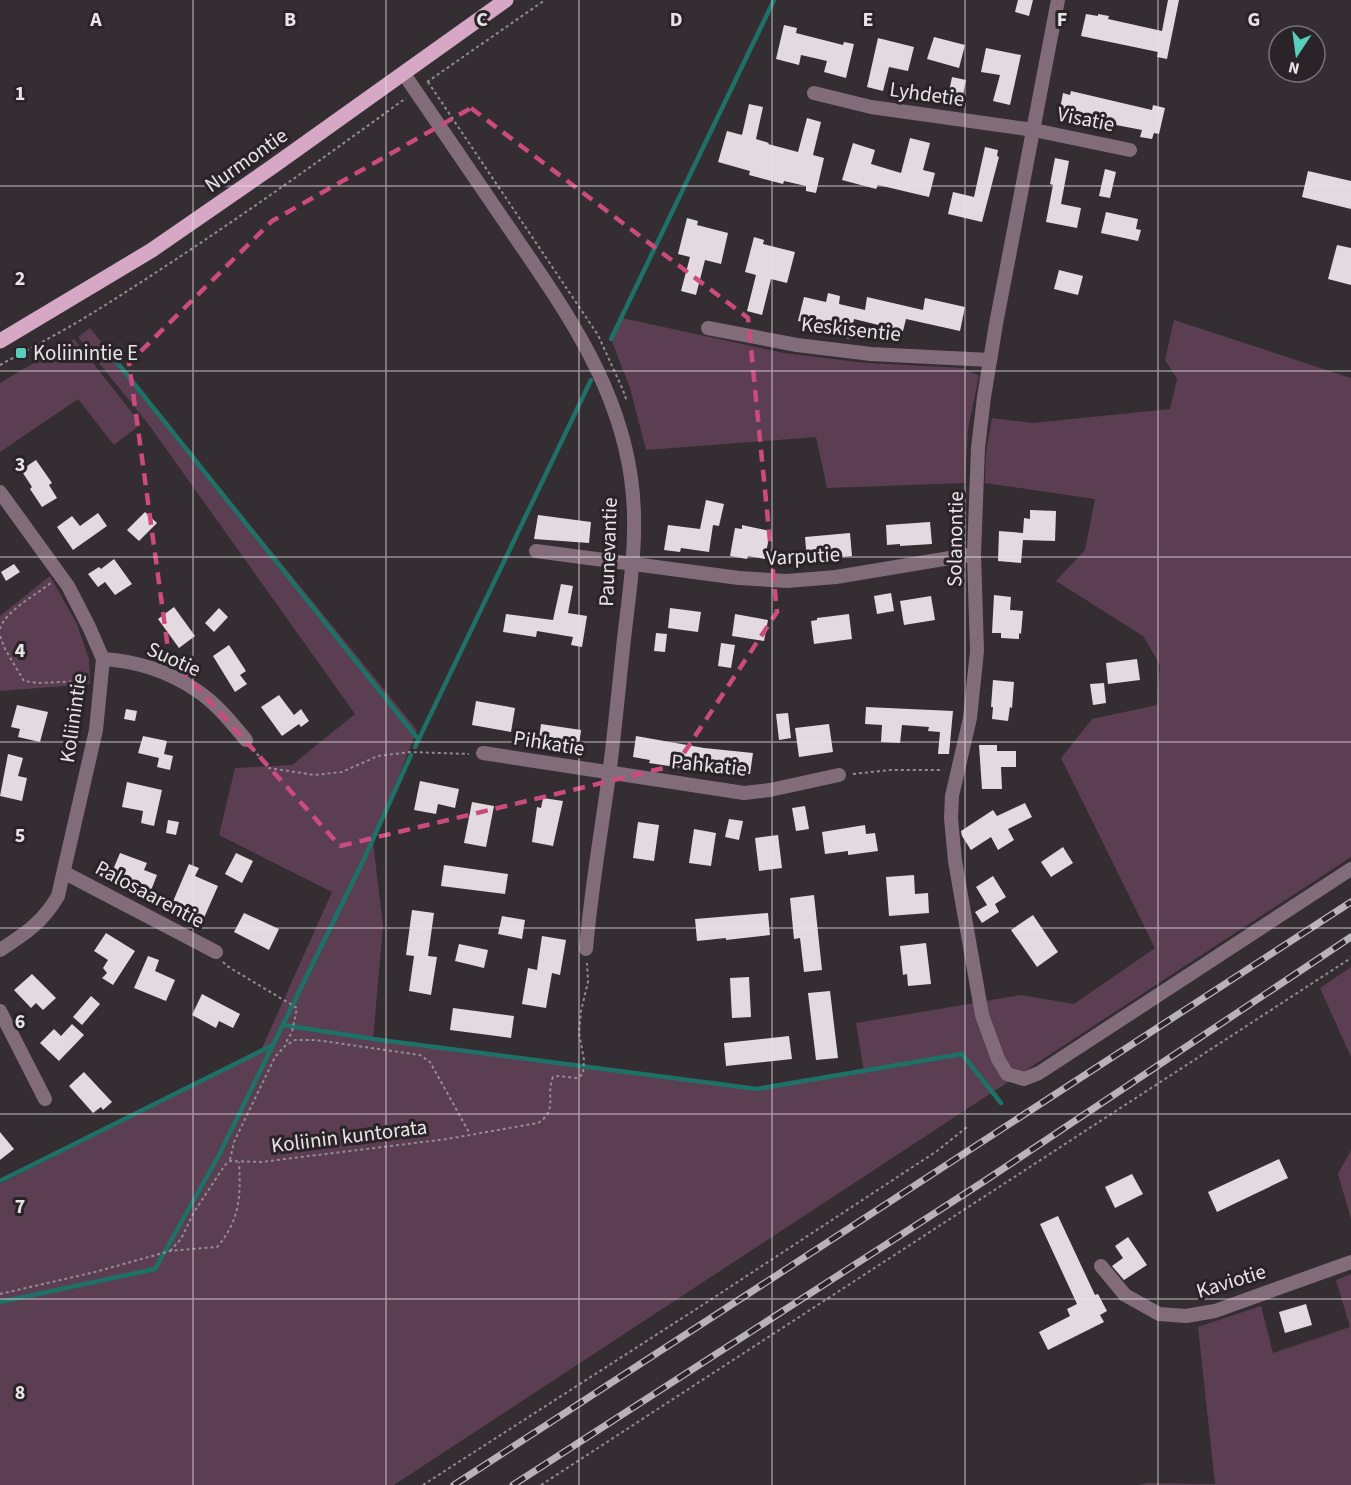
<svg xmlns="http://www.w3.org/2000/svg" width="1351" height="1485" font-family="'Source Sans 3',sans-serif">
	<rect width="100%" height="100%" fill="#342d32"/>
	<g fill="#5b3e51">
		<polygon points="622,318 784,353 866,363 963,368 979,376 968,429 965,483 827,488 816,437 646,450 630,388 611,339"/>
		<polygon points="1174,320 1351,378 1351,857 394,1485 0,1485 0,1184 262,1048 332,892 219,835 235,768 292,765 355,714 149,425 78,337 90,328 417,730 373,842 383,926 373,1039 757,1089 864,1072 856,1023 1021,995 1074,1004 1155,948 1061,758 1092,719 1157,705 1160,665 1143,636 1056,581 1085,550 1095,499 985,483 986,452 992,418 1033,423 1170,409 1177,379 1165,360"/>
		<polygon points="74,339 141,424 114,445 78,399 0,452 0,383"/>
		<polygon points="50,576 77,624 89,659 90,684 0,691 0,616"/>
		<polygon points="1351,967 1351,1057 1320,988"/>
		<polygon points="1351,1150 1351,1219 1338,1174"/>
		<polygon points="1351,1274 1351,1485 1138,1485 1147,1483 1215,1484 1198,1327 1261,1306 1273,1353 1350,1327 1336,1280"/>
	</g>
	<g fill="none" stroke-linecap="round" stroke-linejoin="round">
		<g stroke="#1d7166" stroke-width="4.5">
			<polyline points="611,339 774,0"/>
			<polyline points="104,346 418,739"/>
			<polyline points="415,747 591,380"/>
			<polyline points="283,1025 373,1039 757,1089 962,1054 1001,1103"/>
			<polyline points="0,1181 273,1045 364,859 411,755"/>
			<polyline points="0,1302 155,1269 219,1155 273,1045"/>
		</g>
	</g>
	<g fill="#e3dadf">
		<polygon points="1018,0 1033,0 1029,16 1015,12"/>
		<polygon points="1168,0 1179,0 1167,59 1157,57 1158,52 1081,36 1086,14 1098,16 1098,14 1109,16 1108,19 1162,31"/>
		<polygon points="784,25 797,28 796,33 843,45 844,42 854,44 846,78 824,72 827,61 801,55 799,65 776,59"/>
		<polygon points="934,37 965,45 959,68 927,59"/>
		<polygon points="878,38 914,47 908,71 889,67 883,91 867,87"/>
		<polygon points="986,48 1021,55 1010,105 993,101 1000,75 981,72"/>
		<polygon points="952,77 966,80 961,105 947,102"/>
		<polygon points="1071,91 1152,110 1153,105 1165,108 1159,134 1154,133 1152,139 1140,137 1142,130 1059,114 1063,93 1070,95"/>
		<polygon points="749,104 763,107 756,139 769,143 768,144 798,152 807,118 821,122 813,155 824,158 816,193 806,191 806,186 784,181 783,184 749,175 750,171 718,162 727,131 742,135"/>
		<polygon points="910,138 930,143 923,170 935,173 929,197 878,185 876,189 842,180 853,143 875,150 871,164 901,173"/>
		<polygon points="985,147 998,150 997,156 999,157 982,222 948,214 953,192 974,197"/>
		<polygon points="1055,158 1069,161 1061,204 1081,208 1077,228 1046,222 1053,185 1050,184"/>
		<polygon points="1105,169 1116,172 1110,198 1099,196"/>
		<polygon points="1308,171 1351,181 1351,209 1302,197"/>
		<polygon points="1106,212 1138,219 1136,229 1141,230 1138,241 1101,233"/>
		<polygon points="687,218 698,221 697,225 728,233 721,264 705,260 696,295 681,291 690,257 678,254"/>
		<polygon points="754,237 764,240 763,244 795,252 787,283 771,279 762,315 747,311 756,275 745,272"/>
		<polygon points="1337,245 1351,248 1351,285 1328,279"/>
		<polygon points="1059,270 1083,276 1078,295 1054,289"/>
		<polygon points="828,293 840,296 839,304 865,310 867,297 923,310 925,298 965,307 960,331 906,319 903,331 854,319 850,339 838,336 839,330 798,321 804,297 826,302"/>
		<polygon points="36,460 52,483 49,485 57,498 42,507 30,489 32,487 21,470"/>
		<polygon points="706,500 724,504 719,526 713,525 709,552 681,548 680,552 664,550 668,525 700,529"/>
		<polygon points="1030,510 1056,511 1055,541 1023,540 1021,563 998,561 999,531 1023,533 1024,518 1030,519"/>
		<polygon points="145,512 157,523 139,541 127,530"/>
		<polygon points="98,513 107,526 73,550 57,527 72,516 80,526"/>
		<polygon points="538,515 591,522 589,543 534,539"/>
		<polygon points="930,522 932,544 900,546 900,544 887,545 886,525"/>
		<polygon points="742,525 770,531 765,559 748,556 747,559 730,556 735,528 742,529"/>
		<polygon points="850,533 852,556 807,560 805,537"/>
		<polygon points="114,559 132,584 115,595 105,582 98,587 88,574 99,567 101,569"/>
		<polygon points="14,564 20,572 6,581 1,572"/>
		<polygon points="561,584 573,586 568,613 587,616 582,647 571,645 573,637 537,631 536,637 503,632 506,614 553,620"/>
		<polygon points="891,593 894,611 877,614 874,596"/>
		<polygon points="994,595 1011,597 1010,610 1023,611 1021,634 1019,633 1019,639 1001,638 1001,633 992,633"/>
		<polygon points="931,596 935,620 904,625 900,601"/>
		<polygon points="174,607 195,636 179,648 158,619"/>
		<polygon points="219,608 228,617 214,632 205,623"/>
		<polygon points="670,608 701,612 698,632 668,628"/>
		<polygon points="735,614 768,620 764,641 732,636"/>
		<polygon points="849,614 852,639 814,644 811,621 817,620 817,618"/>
		<polygon points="656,633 667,634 665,652 654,651"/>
		<polygon points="721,643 735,645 731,668 718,666"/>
		<polygon points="229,645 246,671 240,675 247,684 235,692 213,656"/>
		<polygon points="1137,659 1140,680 1108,684 1106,663"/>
		<polygon points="993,680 1014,682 1012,708 1010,707 1008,721 992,719 993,707 991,707"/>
		<polygon points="1104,683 1106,703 1093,705 1090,684"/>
		<polygon points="279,695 294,715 301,709 309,721 301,727 299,724 282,736 261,707"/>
		<polygon points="476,701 515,708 511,732 472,725"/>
		<polygon points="17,705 48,712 40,742 18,737 20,729 11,727"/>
		<polygon points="866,707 953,711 949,754 938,754 940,732 928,731 929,727 902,725 900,743 881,742 882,725 865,724"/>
		<polygon points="126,709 137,711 135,721 124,719"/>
		<polygon points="788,713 791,738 779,740 776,714"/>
		<polygon points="541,724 581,730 578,753 538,747"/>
		<polygon points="829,724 833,752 799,757 795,728"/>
		<polygon points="143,736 167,741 164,754 173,756 170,770 157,767 159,758 138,753"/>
		<polygon points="636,736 704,748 753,753 750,774 730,771 729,775 649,763 650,760 633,757"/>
		<polygon points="979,745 997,745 997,751 1016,751 1016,767 1001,767 1002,789 982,789"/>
		<polygon points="8,754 23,758 18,776 27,778 22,801 0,796"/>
		<polygon points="420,781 459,789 455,808 438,804 436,814 414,810"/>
		<polygon points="127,782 162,790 154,826 141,823 143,811 122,807"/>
		<polygon points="543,798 563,801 553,846 532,842 537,807 541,808"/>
		<polygon points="472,802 494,806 486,847 464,843"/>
		<polygon points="1025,803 1032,817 1008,829 1014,840 998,850 991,837 971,850 962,836 961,831 993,810 997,816"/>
		<polygon points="805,806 809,829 796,831 792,808"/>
		<polygon points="729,819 743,821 739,840 725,837"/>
		<polygon points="168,820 179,822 176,835 166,833"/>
		<polygon points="638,822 659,825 654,861 633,858"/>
		<polygon points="865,825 866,834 875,833 878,851 848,855 848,851 825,854 822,832"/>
		<polygon points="694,829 716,833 711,866 689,863"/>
		<polygon points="778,835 782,868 759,871 755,838"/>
		<polygon points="1063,847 1073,863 1051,877 1041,862"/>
		<polygon points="120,853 147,863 144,870 157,875 150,893 110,877"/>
		<polygon points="236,853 253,861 242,883 225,874"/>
		<polygon points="102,864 111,869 107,879 96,874"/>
		<polygon points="189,864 199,868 195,876 218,886 203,920 171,906"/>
		<polygon points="444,865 508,874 505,894 441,886"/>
		<polygon points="914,875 915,894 928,893 929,913 889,916 886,877"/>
		<polygon points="993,876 1006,897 995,904 999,912 982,923 975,912 987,905 976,887"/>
		<polygon points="814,895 822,970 804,972 800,938 794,939 790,898"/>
		<polygon points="412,910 434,913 428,956 437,957 431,995 409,991 414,956 406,955"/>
		<polygon points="244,913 279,929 269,950 234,932"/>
		<polygon points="768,913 770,935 726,940 726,938 697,941 695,919"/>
		<polygon points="1033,915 1058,952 1037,967 1011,930"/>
		<polygon points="502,916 525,920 522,939 498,934"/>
		<polygon points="106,933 135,951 113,985 102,978 107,973 103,968 108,960 94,951"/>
		<polygon points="542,936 566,940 560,975 552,973 546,1008 522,1004 528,968 537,970"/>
		<polygon points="926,943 931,984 908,986 907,974 903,975 900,946"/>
		<polygon points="459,944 488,950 484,968 455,961"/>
		<polygon points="148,956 159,960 155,971 175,980 166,1001 134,988"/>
		<polygon points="32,974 56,998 43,1010 36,1003 31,1008 14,990"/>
		<polygon points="749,977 751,1017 732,1018 730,978"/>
		<polygon points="830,991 838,1058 816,1060 808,993"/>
		<polygon points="202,994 240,1014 233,1028 219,1021 216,1028 192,1015"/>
		<polygon points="91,996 100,1004 82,1025 73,1017"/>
		<polygon points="453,1008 514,1016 511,1038 450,1030"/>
		<polygon points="72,1024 84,1035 59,1061 40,1043 54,1029 61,1036"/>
		<polygon points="789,1036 792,1059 726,1066 724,1043"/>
		<polygon points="84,1072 112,1102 103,1110 101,1107 93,1113 69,1086"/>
		<polygon points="0,1132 14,1149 0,1160"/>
		<polygon points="1279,1159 1288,1178 1217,1212 1208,1192"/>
		<polygon points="1132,1174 1143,1194 1115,1208 1105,1187"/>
		<polygon points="1058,1216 1095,1295 1098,1294 1107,1311 1100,1315 1104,1322 1048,1350 1039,1332 1070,1316 1067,1309 1077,1304 1040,1224"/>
		<polygon points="1128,1237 1147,1265 1124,1280 1112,1266 1123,1258 1115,1246"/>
		<polygon points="1306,1304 1312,1325 1285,1333 1279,1312"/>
	</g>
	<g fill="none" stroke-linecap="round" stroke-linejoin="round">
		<g stroke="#928d90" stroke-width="2" stroke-dasharray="3 3" stroke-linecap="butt">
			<polyline points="427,82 545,0"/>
			<polyline points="428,82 598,335 623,390 627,402"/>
			<path d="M0,365C33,347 67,329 99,309C204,243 306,171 406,98"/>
			<path d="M0,629C4,612 37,594 51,583"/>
			<polyline points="0,636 5,649 24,681 38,683 86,681"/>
			<polyline points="253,749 269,768 315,775 342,772 378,756 410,752 469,754"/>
			<polyline points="853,774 890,770 943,770"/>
			<polyline points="223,962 227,966 297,1008 292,1032 285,1044"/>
			<polyline points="230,1160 234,1142 275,1057 285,1046 295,1040 316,1040 420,1055 430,1062 470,1134"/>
			<path d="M170,1251L181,1239L194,1212L225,1165L230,1161L261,1162L447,1139L538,1123C559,1109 545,1096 553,1077L558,1076L577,1078L583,1074L584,1060L579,1033L581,1011L588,982L587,963"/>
			<path d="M0,1294L95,1272L170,1251L217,1247C240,1221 241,1195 239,1162"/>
			<polyline points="423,1485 701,1306 937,1151 967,1127"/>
			<polyline points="541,1485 1351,958"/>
		</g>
		<g stroke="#836c7a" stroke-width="14">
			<polyline points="1058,0 996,324 984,397 978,448 974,554 977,651 970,718 952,796 951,818 955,861 982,1015 998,1059 1007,1074 1024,1079 1039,1073 1351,869"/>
			<path d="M404,74C438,123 471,173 505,222C560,303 617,379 631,478C639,532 630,586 624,639C619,684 615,730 609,775C601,833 591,890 586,949"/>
			<polyline points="814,93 871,107 1034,130 1130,150"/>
			<polyline points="708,328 797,345 871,354 990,360"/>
			<path d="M0,492L68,586L89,627L103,659L96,730L58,896C43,922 25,934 0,950"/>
			<polyline points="536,551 739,578 787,581 836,577 974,554"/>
			<path d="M103,659C135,661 168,671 196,690C216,703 231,722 246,740"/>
			<polyline points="483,753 744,793 770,790 839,775"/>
			<polyline points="65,873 216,952"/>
			<polyline points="0,1011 45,1099"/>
			<polyline points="1101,1266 1125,1295 1159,1314 1186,1316 1215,1311 1351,1262"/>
		</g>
		<polyline stroke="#d6a8c5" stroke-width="15" points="0,341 152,250 272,167 506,0"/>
		<g stroke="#b8b3b6" stroke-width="7">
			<g id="rail">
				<polyline points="454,1485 1351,902"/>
				<polyline points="513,1485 983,1182 1351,937"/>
			</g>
		</g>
		<use href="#rail" stroke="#2a2428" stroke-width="4.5" stroke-dasharray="14" stroke-linecap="butt"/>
	</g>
	<path fill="none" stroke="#cc4b7e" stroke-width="4.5" stroke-dasharray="12 8" stroke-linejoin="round" d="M471,108L748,318L777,612L676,765L340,846L169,656L129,363L272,221Z"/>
	<path fill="none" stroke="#e9e5e7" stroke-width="1.5" stroke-opacity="0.55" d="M193,0V1485M386,0V1485M579,0V1485M772,0V1485M965,0V1485M1158,0V1485M0,186H1351M0,371H1351M0,557H1351M0,742H1351M0,928H1351M0,1114H1351M0,1299H1351"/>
	<rect fill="#59cebe" stroke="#2a2428" stroke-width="2" x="15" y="347" width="12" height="12" rx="3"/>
	<g text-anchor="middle" stroke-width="6" stroke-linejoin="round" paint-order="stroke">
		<g font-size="21" fill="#e9e5e7" stroke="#2a2428">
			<text transform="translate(927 94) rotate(8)" y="7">Lyhdetie</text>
			<text transform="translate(1086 119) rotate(11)" y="7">Visatie</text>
			<text transform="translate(246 160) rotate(-35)" y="7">Nurmontie</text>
			<text transform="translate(851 329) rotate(6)" y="7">Keskisentie</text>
			<text transform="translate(955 539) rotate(-89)" y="7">Solanontie</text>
			<text transform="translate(608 552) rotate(-88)" y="7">Paunevantie</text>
			<text transform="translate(803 556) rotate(-3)" y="7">Varputie</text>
			<text transform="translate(174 659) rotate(24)" y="7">Suotie</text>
			<text transform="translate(73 718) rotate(-82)" y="7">Koliinintie</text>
			<text transform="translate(549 743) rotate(9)" y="7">Pihkatie</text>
			<text transform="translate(709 765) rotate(6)" y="7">Pahkatie</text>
			<text transform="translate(150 894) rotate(28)" y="7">Palosaarentie</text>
			<text transform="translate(349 1136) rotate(-7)" y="7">Koliinin kuntorata</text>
			<text transform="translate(1231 1281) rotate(-17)" y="7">Kaviotie</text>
		</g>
		<g font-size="21" fill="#e9e5e7" stroke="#2a2428" text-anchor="start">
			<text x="33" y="360">Koliinintie E</text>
		</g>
	</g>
	<g font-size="20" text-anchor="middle" font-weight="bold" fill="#e9e5e7" stroke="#2a2428" stroke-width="6" stroke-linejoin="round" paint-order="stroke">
		<text x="96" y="26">A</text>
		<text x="290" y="26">B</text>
		<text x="482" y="26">C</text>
		<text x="676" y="26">D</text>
		<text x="868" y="26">E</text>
		<text x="1062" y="26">F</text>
		<text x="1254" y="26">G</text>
		<text x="20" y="100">1</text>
		<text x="20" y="285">2</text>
		<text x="20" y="471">3</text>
		<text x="20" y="657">4</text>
		<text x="20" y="842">5</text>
		<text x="20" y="1028">6</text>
		<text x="20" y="1213">7</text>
		<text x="20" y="1399">8</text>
	</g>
	<g transform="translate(1297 54) rotate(193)"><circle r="28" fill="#2a2428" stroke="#767174" stroke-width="1.5"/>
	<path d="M0-4.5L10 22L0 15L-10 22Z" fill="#59cebe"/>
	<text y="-9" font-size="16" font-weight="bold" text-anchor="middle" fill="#e9e5e7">N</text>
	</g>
</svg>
